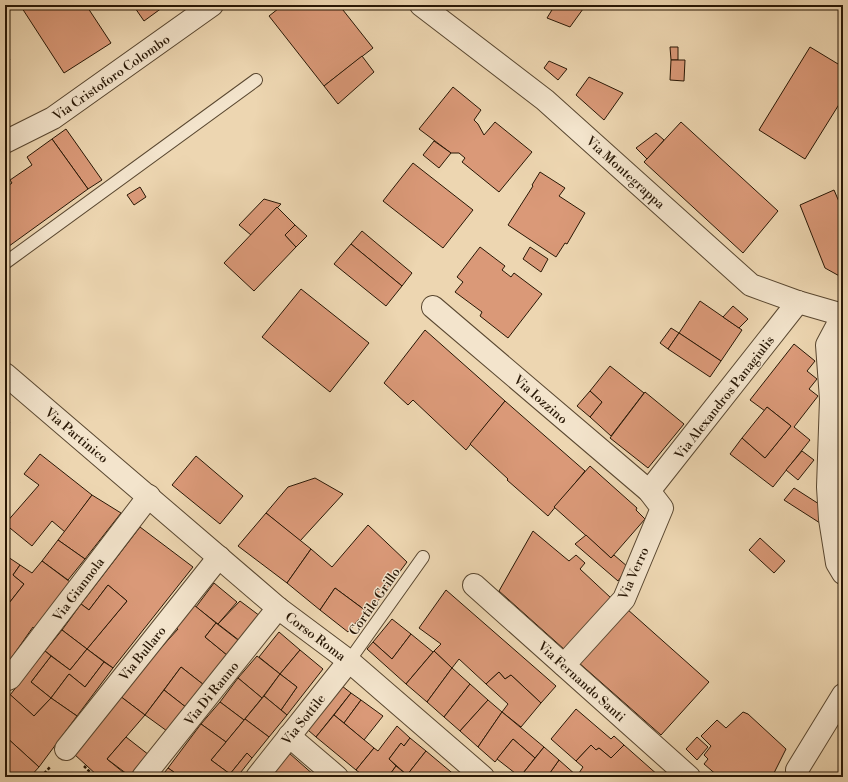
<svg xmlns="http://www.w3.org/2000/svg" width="848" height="782" font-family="'Libre Bodoni',serif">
	<rect width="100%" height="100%" fill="#edd6b1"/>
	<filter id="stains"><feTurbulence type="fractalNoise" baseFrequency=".005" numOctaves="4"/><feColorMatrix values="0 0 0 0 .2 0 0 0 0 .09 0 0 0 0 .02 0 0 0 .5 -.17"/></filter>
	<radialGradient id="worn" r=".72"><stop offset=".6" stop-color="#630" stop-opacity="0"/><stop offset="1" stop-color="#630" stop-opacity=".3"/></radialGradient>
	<g fill="#da9978" stroke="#281705">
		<polygon points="20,5 86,5 111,43 64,73"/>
		<polygon points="133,5 166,5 144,21"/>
		<polygon points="283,5 339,5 373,48 324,86 269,16"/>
		<polygon points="555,5 578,5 583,9 570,27 547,18"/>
		<polygon points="670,47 678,47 678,60 671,60"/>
		<polygon points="810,47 843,67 843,98 805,159 759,130"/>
		<polygon points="5,53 10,60 5,63"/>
		<polygon points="362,56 374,72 338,104 324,86"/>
		<polygon points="671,60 685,60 684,81 670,80"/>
		<polygon points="549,61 567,69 558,80 544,68"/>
		<polygon points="589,77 623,93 604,120 576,95"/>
		<polygon points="453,87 481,110 474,120 478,124 484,135 495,122 532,152 499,192 462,162 465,158 459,153 451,153 419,129"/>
		<polygon points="681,122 778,211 743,253 644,162"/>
		<polygon points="66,129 102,180 88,189 52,139"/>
		<polygon points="656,133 664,140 647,159 636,148"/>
		<polygon points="52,139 88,189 5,249 5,188 12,183 10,180 32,165 27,157"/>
		<polygon points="434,141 451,153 439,168 423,155"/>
		<polygon points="413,163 473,210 443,248 383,201"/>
		<polygon points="540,172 565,188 559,196 585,213 567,244 565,243 556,257 508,225 533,186 532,185"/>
		<polygon points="140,187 146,197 134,205 127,195"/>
		<polygon points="834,190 843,211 843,278 825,268 800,205"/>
		<polygon points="264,199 281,204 251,235 239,225"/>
		<polygon points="277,207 295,225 285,235 296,247 254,291 224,263"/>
		<polygon points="295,225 307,236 296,247 285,235"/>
		<polygon points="362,231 412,273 402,286 351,244"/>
		<polygon points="351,244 402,286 386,306 334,264"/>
		<polygon points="480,247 505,266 502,270 511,277 514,273 542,294 508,338 480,316 482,312 455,292 463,282 457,277"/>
		<polygon points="530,247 548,259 541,272 523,259"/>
		<polygon points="301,289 369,343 330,392 262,337"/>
		<polygon points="700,301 742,330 721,361 679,333"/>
		<polygon points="733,306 748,319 739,328 723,317"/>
		<polygon points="671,328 679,333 668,349 660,343"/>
		<polygon points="425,330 505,401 466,450 413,400 408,405 384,383"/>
		<polygon points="679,333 721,361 710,377 668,349"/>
		<polygon points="794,344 815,361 807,371 817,379 809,389 818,396 794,427 810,440 773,487 730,454 742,438 765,458 791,426 767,407 765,411 750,400"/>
		<polygon points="610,366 644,393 611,436 590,417 602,402 590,391"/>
		<polygon points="590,391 602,402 590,417 577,406"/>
		<polygon points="645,392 684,424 648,468 610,438"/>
		<polygon points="505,401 585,471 548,516 507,480 508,479 470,444"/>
		<polygon points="767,407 791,426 765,458 742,438"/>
		<polygon points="5,417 10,423 5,427"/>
		<polygon points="843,436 843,456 837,460 837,440"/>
		<polygon points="802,451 814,460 798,480 786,470"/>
		<polygon points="40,454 92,495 65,532 52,521 32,546 5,524 39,485 24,474"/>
		<polygon points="196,456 243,496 220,524 172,485"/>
		<polygon points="843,456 843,479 837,460"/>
		<polygon points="837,460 843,479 843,488 836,493"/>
		<polygon points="590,466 637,508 636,510 645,519 611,558 554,507"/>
		<polygon points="315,478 343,494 300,541 266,513 288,487"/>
		<polygon points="794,488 819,504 820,523 784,500"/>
		<polygon points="92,495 121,513 85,559 58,540"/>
		<polygon points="266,513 311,549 287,583 238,546"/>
		<polygon points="368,525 407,562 369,613 335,588 320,610 287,583 311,549 332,567"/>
		<polygon points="140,527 193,567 113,668 87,649 127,601 108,585 89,610 81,604"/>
		<polygon points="533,531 569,561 576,555 585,563 580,569 611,598 565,650 499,591"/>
		<polygon points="586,535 611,558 614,555 628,567 618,581 575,544"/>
		<polygon points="760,538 785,561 774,573 749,550"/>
		<polygon points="58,540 85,559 68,580 42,561"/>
		<polygon points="5,555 20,565 13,575 24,584 6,607 5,606"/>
		<polygon points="42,561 70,582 35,629 33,627 5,667 5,612 8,608 6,607 24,584 13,575 20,565 32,573"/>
		<polygon points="214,583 237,602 218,624 196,607"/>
		<polygon points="108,585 127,601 87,649 62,630 81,604 89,610"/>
		<polygon points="335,588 366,611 348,632 320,610"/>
		<polygon points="446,590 556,686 541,703 511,675 505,679 499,672 486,684 459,659 452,668 434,651 441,644 419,628"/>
		<polygon points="240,601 260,616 240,641 218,624"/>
		<polygon points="194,605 216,623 205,637 227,655 204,685 181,667 145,715 120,696 156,650 158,651 178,629 175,628"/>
		<polygon points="627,609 709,682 661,735 578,662"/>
		<polygon points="392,619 411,634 392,659 373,642"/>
		<polygon points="216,623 238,640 227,655 205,637"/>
		<polygon points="62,630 87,649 70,670 45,651"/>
		<polygon points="279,632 300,650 280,674 259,657"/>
		<polygon points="411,634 433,652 406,684 367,649 373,642 392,659"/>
		<polygon points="87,649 104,662 85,687 69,674 51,698 31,682 51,656 70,670"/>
		<polygon points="300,650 323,669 287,715 281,710 297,687 280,674"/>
		<polygon points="45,651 51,656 31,682 51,698 34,716 10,695"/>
		<polygon points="434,651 452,668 427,702 406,684"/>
		<polygon points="257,656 280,674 262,698 238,678"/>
		<polygon points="104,662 113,668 77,716 51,698 69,674 85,687"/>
		<polygon points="181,667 204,685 187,708 164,690"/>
		<polygon points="452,668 470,684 444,717 427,702"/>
		<polygon points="499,672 505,679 511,675 541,703 521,727 502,712 508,704 486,684"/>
		<polygon points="280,674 297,687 281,710 264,696"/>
		<polygon points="238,678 262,698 244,720 220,702"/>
		<polygon points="470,684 488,700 460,731 444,717"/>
		<polygon points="342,686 351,693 316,737 308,730"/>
		<polygon points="5,690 34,716 51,698 77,716 39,767 5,736"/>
		<polygon points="164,690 187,708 167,731 145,715"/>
		<polygon points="351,693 361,700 344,723 334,715"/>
		<polygon points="120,696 145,715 107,759 129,777 99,777 74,754"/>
		<polygon points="264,696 287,715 269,737 245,719"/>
		<polygon points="361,700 383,716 364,740 344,723"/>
		<polygon points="488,700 502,712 478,747 460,731"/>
		<polygon points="220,702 244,720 226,742 201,724"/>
		<polygon points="576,709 611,739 614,736 624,745 611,758 599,748 596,750 591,745 576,761 551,739"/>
		<polygon points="502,712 544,747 535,758 513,739 495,762 478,747"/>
		<polygon points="743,712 748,714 786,749 772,777 719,777 704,764 708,759 704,755 711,746 701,736 717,720 726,728"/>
		<polygon points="334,715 374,748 356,770 316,737"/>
		<polygon points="245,719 269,737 252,758 247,753 230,774 211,760"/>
		<polygon points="201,724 226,742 211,760 230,774 247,753 252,758 237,777 181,777 168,768"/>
		<polygon points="397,726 410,738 404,746 401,743 389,759 396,766 388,777 365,777 356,770 374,748 378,751"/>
		<polygon points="5,736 39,767 30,777 5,777"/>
		<polygon points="126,737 149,755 131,777 107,759"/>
		<polygon points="697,737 708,747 697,760 686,749"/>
		<polygon points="410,738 426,751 407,775 389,759 401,743 404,746"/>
		<polygon points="513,739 535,758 520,777 497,759"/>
		<polygon points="591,745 596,750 599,748 611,758 624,745 659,776 547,777 559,760 577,776 583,767 576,761"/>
		<polygon points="544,747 559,760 547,777 520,777"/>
		<polygon points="426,751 457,777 440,777 435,773 432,777 409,777 407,775"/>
		<polygon points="289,753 315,776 314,777 271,777"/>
		<polygon points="396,766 407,775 409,777 388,777"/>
		<polygon points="168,768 181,777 161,777"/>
		<polygon points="435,773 440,777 432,777"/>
	</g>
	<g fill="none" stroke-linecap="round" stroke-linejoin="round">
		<g stroke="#594730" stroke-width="14">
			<g id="service">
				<polyline points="5,263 256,80"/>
				<polyline points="349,661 423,557"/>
			</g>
		</g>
		<g stroke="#594730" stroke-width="24">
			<g id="minor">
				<polyline points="421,5 545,100 751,285 798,302 843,315 827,345 831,399 828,487 830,519 837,563 843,573"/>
				<polyline points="5,142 53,118 212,5"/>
				<polyline points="433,307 649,491 662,508 624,599 564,665"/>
				<polyline points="649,491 798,302"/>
				<polyline points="474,585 689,777"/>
				<polyline points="5,680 10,678 149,496"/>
				<polyline points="289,736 337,777"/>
				<polyline points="66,749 219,557"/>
				<polyline points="797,770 843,695"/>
				<polyline points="143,777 278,608"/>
				<polyline points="257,777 349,661"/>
			</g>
		</g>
		<g stroke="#594730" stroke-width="24">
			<polyline id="tertiary" points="5,374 278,608 349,661 483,777"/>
		</g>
		<g stroke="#281705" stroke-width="2.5" stroke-dasharray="3 2" stroke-linecap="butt">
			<polyline points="84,766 95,777"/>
			<polyline points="41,777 50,767"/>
		</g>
		<use href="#service" stroke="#f3e4cc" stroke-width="12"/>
		<use href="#minor" stroke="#f3e4cc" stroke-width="22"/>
		<use href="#tertiary" stroke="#f3e4cc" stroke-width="22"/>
	</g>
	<g text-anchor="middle" stroke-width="3" stroke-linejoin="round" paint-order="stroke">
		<g font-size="13" fill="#281705" stroke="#f3e4cc">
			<text transform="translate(111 77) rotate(-35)" y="5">Via Cristoforo Colombo</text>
			<text transform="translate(626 172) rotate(42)" y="5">Via Montegrappa</text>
			<text transform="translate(724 397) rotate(-52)" y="5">Via Alexandros Panagiulis</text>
			<text transform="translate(541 399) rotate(41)" y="5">Via Iozzino</text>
			<text transform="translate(77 435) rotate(40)" y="5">Via Partinico</text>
			<text transform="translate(633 573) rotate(-66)" y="5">Via Verro</text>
			<text transform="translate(78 589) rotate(-53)" y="5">Via Giannola</text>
			<text transform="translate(374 601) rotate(-55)" y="5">Cortile Grillo</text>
			<text transform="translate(316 636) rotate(37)" y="5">Corso Roma</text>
			<text transform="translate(142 653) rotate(-51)" y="5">Via Bullaro</text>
			<text transform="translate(582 681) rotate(42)" y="5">Via Fernando Santi</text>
			<text transform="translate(211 693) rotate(-51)" y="5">Via Di Ranno</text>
			<text transform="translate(303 719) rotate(-51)" y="5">Via Sottile</text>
		</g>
	</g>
	<rect width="848" height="782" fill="none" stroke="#edd6b1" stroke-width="20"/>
	<rect x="6" y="6" width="836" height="770" fill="none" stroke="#281705" stroke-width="2"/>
	<rect x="10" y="10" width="828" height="762" fill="none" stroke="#281705"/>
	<rect width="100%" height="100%" filter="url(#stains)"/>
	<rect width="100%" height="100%" fill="url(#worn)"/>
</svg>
